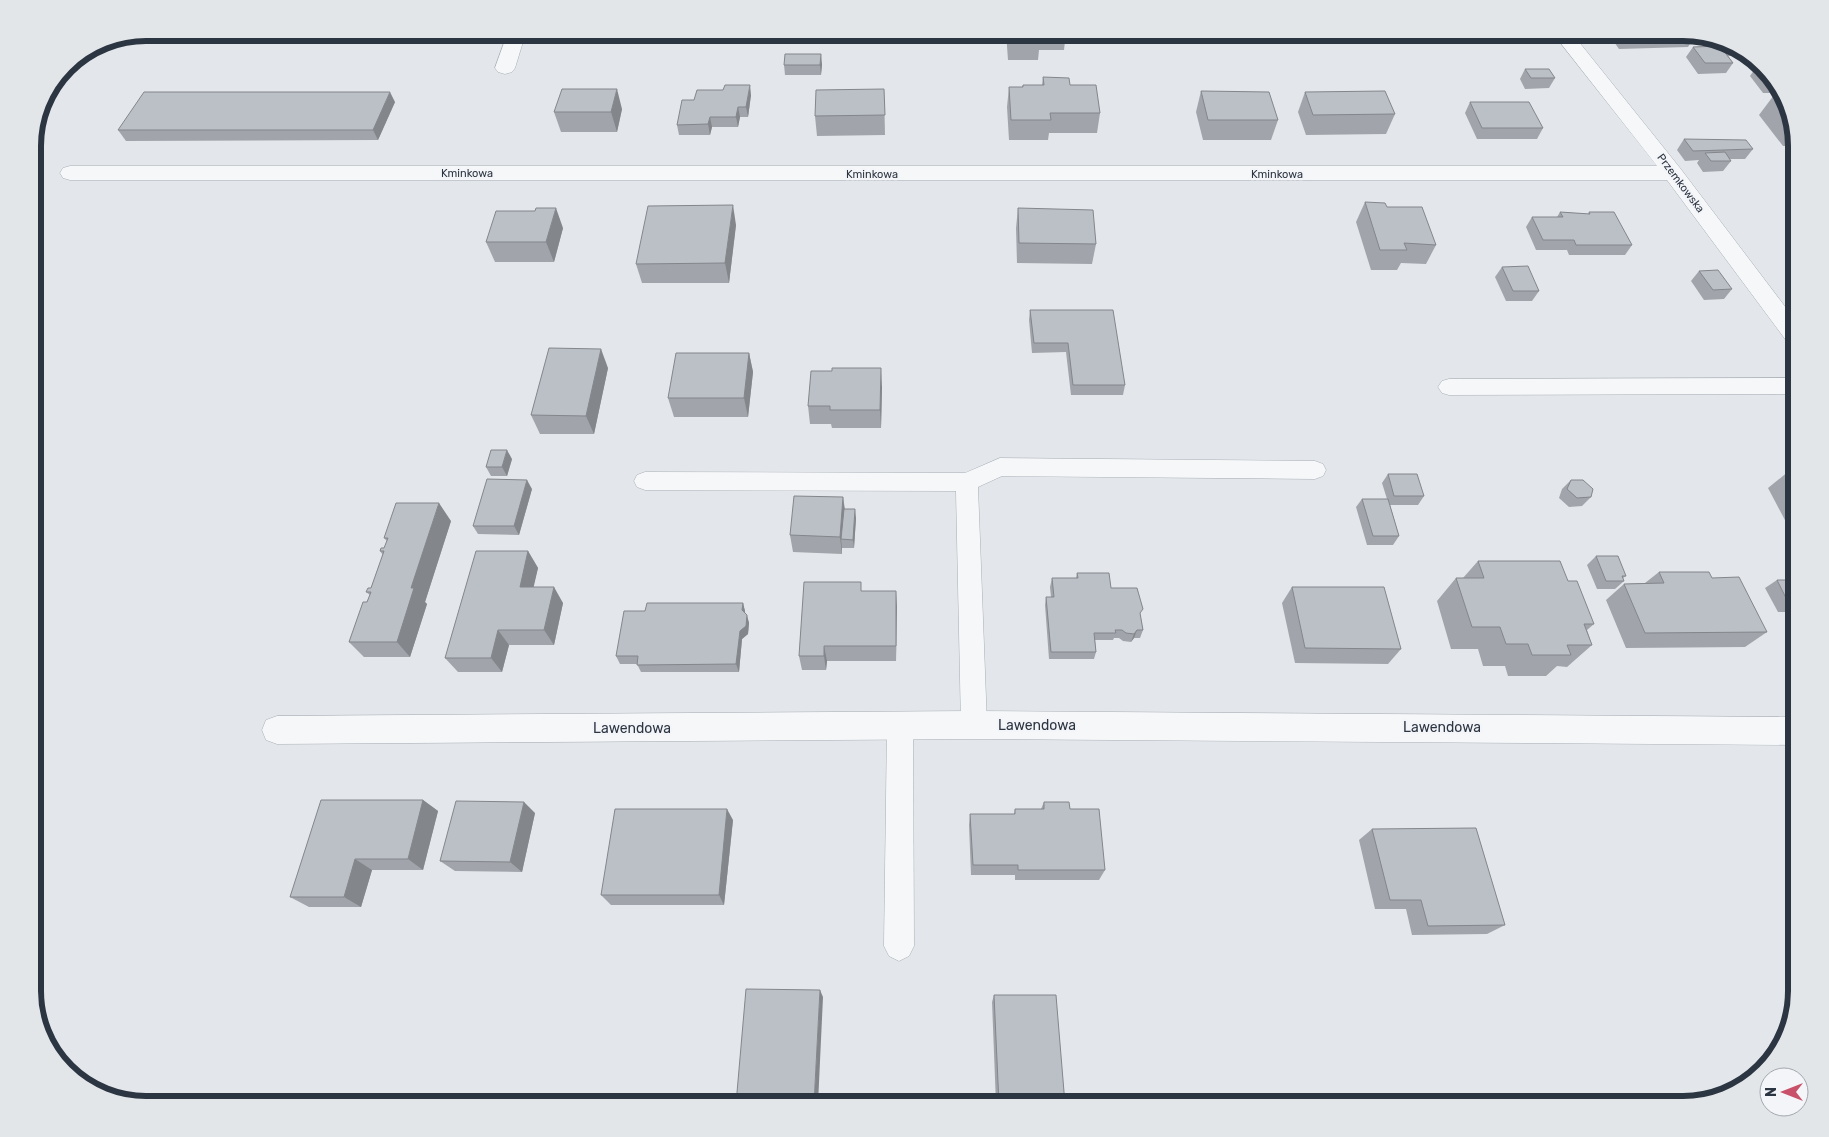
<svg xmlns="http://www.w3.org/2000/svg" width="1829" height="1137" font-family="Rubik,sans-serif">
	<rect width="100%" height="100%" fill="#e3e7eb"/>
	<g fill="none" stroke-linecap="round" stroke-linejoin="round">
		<g stroke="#a8aeb5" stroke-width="1">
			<g id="service">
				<polygon points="1796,378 1796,394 1449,395 1442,393 1438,387 1442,381 1449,379"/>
				<polygon points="1000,458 1315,461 1323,464 1326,470 1323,476 1315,479 1002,476 978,487 987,725 983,734 974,737 965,734 961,725 956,491 645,490 637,487 634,481 637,475 645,472 965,473"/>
				<polygon points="900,714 909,717 913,726 914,946 909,956 899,961 889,956 884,946 887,726 891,717"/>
			</g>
		</g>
		<g stroke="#a8aeb5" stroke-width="1">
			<g id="minor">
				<polygon points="508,32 526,32 515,68 512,72 505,74 498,72 495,68"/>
				<polygon points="1552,32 1571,32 1680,168 1796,321 1796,345 1788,343 1667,180 70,180 63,178 60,173 63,168 70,166 1657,166"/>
				<polygon points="974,711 1796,717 1796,745 974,739 277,744 266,740 262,730 266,720 277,716"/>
			</g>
		</g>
		<use href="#service" fill="#f6f7f9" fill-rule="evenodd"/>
		<use href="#minor" fill="#f6f7f9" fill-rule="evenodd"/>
	</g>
	<g fill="#a1a5ab">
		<polygon points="239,32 338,32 334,41 244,41"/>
		<polygon points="659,32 707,32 705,41 669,41 668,33 659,33"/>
		<polygon points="754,32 816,32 816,36 755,38"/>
		<polygon points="845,32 913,32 913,39 845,38"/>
		<polygon points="1006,32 1066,32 1064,50 1039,50 1038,60 1008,60"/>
		<polygon points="1193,32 1232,32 1231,38 1195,38"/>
		<polygon points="1283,32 1330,32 1328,40 1285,40"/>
		<polygon points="1435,32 1493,32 1491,38 1437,38"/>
		<polygon points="1607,32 1682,32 1695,36 1688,47 1619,49"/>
		<polygon points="1701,38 1746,52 1749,56 1728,56 1733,63 1726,73 1698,74 1686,57 1693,47 1708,46"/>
		<polygon points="103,41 102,52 86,52"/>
		<polygon points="822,64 821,75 785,75 784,65"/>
		<polygon points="1757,66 1759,66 1781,90 1782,93 1763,93 1750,76"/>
		<polygon points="1525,69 1555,78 1549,88 1525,89 1520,79"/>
		<polygon points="1043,77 1100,113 1097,133 1049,133 1048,140 1009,140 1007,107 1009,87 1022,87 1023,85 1042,85"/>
		<polygon points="884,89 885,135 817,136 815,116"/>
		<polygon points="1201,91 1278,120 1271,140 1203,140 1196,112"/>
		<polygon points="1305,92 1395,114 1386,134 1306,135 1298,112"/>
		<polygon points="751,95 748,117 740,117 738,127 712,127 710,135 679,135 677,125 694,100"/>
		<polygon points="1774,95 1783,95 1796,146 1783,146 1759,115"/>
		<polygon points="395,102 378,140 126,141 118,130"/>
		<polygon points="1470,102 1543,128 1537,139 1477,139 1465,113"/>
		<polygon points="622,109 617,132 561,132 554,112"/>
		<polygon points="1684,139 1753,149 1745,159 1730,159 1731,161 1723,171 1703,172 1697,163 1699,160 1685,161 1677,150"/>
		<polygon points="1365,202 1387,207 1436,245 1426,264 1401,263 1397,270 1371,270 1356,222"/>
		<polygon points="1018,208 1096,244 1092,264 1017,263 1016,228"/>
		<polygon points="1560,212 1588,214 1589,212 1632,245 1625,255 1569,255 1567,250 1536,250 1526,227 1532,217 1557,217"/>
		<polygon points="736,225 729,283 642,283 636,264"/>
		<polygon points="563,228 554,262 495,262 486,242"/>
		<polygon points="1502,267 1539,291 1532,301 1506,301 1495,277"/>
		<polygon points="1699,271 1732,289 1724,299 1704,300 1691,281"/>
		<polygon points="1030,310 1125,385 1123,395 1071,395 1066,352 1032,353 1029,320"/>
		<polygon points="749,353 753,372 748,417 674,417 668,398"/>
		<polygon points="608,368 594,434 540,434 531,415"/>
		<polygon points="882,387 881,428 832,428 831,424 810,424 808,406"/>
		<polygon points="512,459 507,476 491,476 486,467"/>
		<polygon points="1789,471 1796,471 1796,541 1768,488"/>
		<polygon points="1388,474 1424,496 1418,505 1390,505 1399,536 1393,545 1367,545 1356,507 1362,499 1387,499 1382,483"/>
		<polygon points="1571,480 1591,497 1582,506 1569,507 1559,498 1562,489"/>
		<polygon points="532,489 519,535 478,534 473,526"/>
		<polygon points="843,497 845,509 856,518 854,548 842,548 842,554 793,552 790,535"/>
		<polygon points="451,521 425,602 427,604 410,657 364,657 349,642 370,595 366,592 371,588 383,555 380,551 384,548 387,541 384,538"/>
		<polygon points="528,551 538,568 533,587 563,603 554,645 509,645 502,672 458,672 445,658"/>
		<polygon points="1596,556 1626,576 1623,578 1624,581 1615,589 1597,589 1587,565"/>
		<polygon points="1478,561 1568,581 1594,624 1587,630 1592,645 1567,667 1557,666 1546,676 1508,676 1505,666 1483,666 1478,649 1451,649 1437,601 1456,578 1463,578"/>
		<polygon points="1659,572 1712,578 1767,632 1745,647 1626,648 1606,600 1624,584 1645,583"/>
		<polygon points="1077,573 1111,588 1140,614 1143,630 1140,638 1134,638 1131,642 1123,641 1119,638 1114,638 1113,640 1095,640 1096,652 1094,659 1049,659 1045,605 1046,597 1051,597 1050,587 1052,578 1076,578"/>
		<polygon points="1777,580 1796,580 1796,612 1778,612 1765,588"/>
		<polygon points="1292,587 1401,649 1388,664 1295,663 1282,603"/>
		<polygon points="861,591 896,591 896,661 827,661 826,670 802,670 799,656"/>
		<polygon points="743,603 745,612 749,623 748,634 742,639 739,672 641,672 637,664 620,664 616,656 645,611"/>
		<polygon points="423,800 438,811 423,870 372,870 361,907 309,907 290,897"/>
		<polygon points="1044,802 1070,809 1105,870 1099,880 1015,880 1015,875 971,875 969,825 970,814 1014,814 1015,809 1041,809"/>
		<polygon points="535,813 522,872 455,871 440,861"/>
		<polygon points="733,820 724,905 611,905 601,895"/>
		<polygon points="1372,829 1505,925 1487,934 1412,935 1406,909 1375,909 1359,840"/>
		<polygon points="994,995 1065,1104 996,1104 992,1002"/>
	</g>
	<g fill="#83868b">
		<polygon points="329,32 338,32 334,41"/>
		<polygon points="704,32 707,32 705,41"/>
		<polygon points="111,40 102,52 97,45 103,41"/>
		<polygon points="821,54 822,64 821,75 820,65"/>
		<polygon points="750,85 751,95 748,117 746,107"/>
		<polygon points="617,89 622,109 617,132 611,112"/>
		<polygon points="390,92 395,102 378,140 373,130"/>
		<polygon points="738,107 740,117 738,127 736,117"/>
		<polygon points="710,117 712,127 710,135 708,124"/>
		<polygon points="733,205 736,225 729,283 725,263"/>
		<polygon points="556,208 563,228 554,262 546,242"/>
		<polygon points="601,349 608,368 594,434 586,416"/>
		<polygon points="749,353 753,372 748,417 744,398"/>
		<polygon points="881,368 882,387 881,428 880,410"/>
		<polygon points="507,450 512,459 507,476 502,467"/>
		<polygon points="527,480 532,489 519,535 514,526"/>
		<polygon points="843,497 845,514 841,539 842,548 842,554 840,537"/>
		<polygon points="439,503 451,521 425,602 427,604 410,657 397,642 411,588"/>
		<polygon points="855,509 856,518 854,548 853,540"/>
		<polygon points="528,551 538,568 530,603 520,587"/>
		<polygon points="554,587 563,603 554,645 544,630"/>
		<polygon points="896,591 897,607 896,661"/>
		<polygon points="743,603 745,611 744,618 742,610"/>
		<polygon points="747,615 749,623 748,634 742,639 739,672 736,664 740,631"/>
		<polygon points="498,630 509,645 502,672 491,658"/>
		<polygon points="1137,630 1134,638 1131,642 1134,634"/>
		<polygon points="824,646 827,661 826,670 824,656"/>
		<polygon points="423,800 438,811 423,870 408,859"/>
		<polygon points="524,802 535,813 522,872 510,862"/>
		<polygon points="727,809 733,820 724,905 719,895"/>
		<polygon points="355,859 372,870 361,907 344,897"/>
		<polygon points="820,990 823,997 818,1104 814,1104"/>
	</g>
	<g fill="#bbc0c7" stroke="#83868b">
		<polygon points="1009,32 1039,32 1040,40 1010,40"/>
		<polygon points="1720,46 1733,63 1705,63 1693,47"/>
		<polygon points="785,54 821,54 820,65 784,65"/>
		<polygon points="1757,66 1759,66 1775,83 1770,83"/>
		<polygon points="1525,69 1549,69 1555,78 1531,78"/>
		<polygon points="1043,77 1069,78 1070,85 1096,85 1100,113 1050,113 1051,120 1011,120 1009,87 1023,87 1023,85 1044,85"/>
		<polygon points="725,85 750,85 746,107 738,107 736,117 710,117 708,124 677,125 682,100 694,100 697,90 723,90"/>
		<polygon points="562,89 617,89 611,112 554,112"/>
		<polygon points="884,89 885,115 815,116 816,90"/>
		<polygon points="1201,91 1269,92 1278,120 1208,120"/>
		<polygon points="1385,91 1395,114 1313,115 1305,92"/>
		<polygon points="144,92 390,92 373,130 118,130"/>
		<polygon points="1774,95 1783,95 1787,110"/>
		<polygon points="1470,102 1529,102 1543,128 1482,128"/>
		<polygon points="1684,139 1746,140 1753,149 1693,151"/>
		<polygon points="1725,152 1731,161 1711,161 1705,153"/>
		<polygon points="1365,202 1385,203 1387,207 1422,207 1436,245 1404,243 1407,250 1380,250"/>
		<polygon points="733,205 725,263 636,264 648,206"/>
		<polygon points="536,208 556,208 546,242 486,242 496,211 535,211"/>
		<polygon points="1018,208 1093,210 1096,244 1019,243"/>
		<polygon points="1560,212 1590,214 1589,212 1614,212 1632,245 1576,245 1574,240 1543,240 1532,217 1563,217"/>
		<polygon points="1528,266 1539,291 1513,291 1502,267"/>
		<polygon points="1718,270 1732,289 1713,290 1699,271"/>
		<polygon points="1030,310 1113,310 1125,385 1073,385 1068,343 1034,343"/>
		<polygon points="549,348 601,349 586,416 531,415"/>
		<polygon points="676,353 749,353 744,398 668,398"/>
		<polygon points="832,368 881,368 880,410 830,410 830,406 808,406 811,371 832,371"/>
		<polygon points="491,450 507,450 502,467 486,467"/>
		<polygon points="1789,471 1796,471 1796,484"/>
		<polygon points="1388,474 1417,474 1424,496 1394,496"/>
		<polygon points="487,479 527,480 514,526 473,526"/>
		<polygon points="1571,480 1583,480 1593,489 1591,497 1577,498 1567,489"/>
		<polygon points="794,496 843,497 840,537 790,535"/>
		<polygon points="1362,499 1388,499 1399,536 1373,536"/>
		<polygon points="396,503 439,503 411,588 414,588 397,642 349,642 363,602 367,602 371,592 366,592 368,588 371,588 384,551 380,551 381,548 384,548 388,538 384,538"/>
		<polygon points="844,509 855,509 853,540 841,539"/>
		<polygon points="476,551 528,551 520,587 554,587 544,630 498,630 491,658 445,658"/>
		<polygon points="1596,556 1618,556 1626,576 1622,576 1624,581 1606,581"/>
		<polygon points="1478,561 1560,561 1568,581 1577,581 1594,624 1584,624 1592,645 1567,645 1571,655 1532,655 1528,644 1506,644 1500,627 1472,627 1456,578 1484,578"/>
		<polygon points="1659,572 1709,572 1712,578 1739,577 1767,632 1645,633 1624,584 1664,583"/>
		<polygon points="1077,573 1109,573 1111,588 1137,588 1143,609 1140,613 1143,630 1137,630 1134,634 1126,633 1122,630 1115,630 1116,633 1094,633 1096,652 1051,652 1046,597 1054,597 1052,578 1078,578"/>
		<polygon points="1777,580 1796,580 1796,604 1789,604"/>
		<polygon points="804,582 861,582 861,591 896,591 896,646 824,646 824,656 799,656"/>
		<polygon points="1292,587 1384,587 1401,649 1305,648"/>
		<polygon points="647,603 743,603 742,610 747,615 746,626 740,631 736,664 637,665 638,656 616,656 624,611 645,611"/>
		<polygon points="321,800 423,800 408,859 355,859 344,897 290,897"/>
		<polygon points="456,801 524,802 510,862 440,861"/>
		<polygon points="1044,802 1069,802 1070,809 1099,809 1105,870 1018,870 1018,865 973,865 970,814 1015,814 1015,809 1044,809"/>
		<polygon points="615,809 727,809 719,895 601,895"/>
		<polygon points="1476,828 1505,925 1428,926 1421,900 1390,900 1372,829"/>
		<polygon points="746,989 820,990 814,1104 736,1104"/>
		<polygon points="994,995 1056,995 1065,1104 999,1104"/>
	</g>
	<g text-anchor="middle" stroke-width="4.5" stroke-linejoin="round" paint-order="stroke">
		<g font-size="11" fill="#2c3542" stroke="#f3f5f8">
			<text x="467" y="177">Kminkowa</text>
			<text x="872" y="178">Kminkowa</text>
			<text x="1277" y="178">Kminkowa</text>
			<text transform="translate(1681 183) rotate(53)" y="4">Przemkowska</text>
		</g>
		<g font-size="14" fill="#2c3542" stroke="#f3f5f8">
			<text x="1037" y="730">Lawendowa</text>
			<text x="1442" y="732">Lawendowa</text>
			<text x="632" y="733">Lawendowa</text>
		</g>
	</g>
	<path d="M0 0H1829V1137H0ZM146 41H1683A105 105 0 0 1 1788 146V991A105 105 0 0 1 1683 1096H146A105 105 0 0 1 41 991V146A105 105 0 0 1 146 41Z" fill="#e3e6e9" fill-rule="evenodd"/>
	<path fill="none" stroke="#2c3542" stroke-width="6" d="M146 41H1683A105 105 0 0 1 1788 146V991A105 105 0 0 1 1683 1096H146A105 105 0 0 1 41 991V146A105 105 0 0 1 146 41Z"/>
	<g transform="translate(1784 1092) rotate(270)"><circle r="24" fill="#f3f5f8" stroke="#a3a8af"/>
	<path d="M0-4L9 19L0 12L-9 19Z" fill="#c85069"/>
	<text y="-8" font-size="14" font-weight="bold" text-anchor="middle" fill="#2c3542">N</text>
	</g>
</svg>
